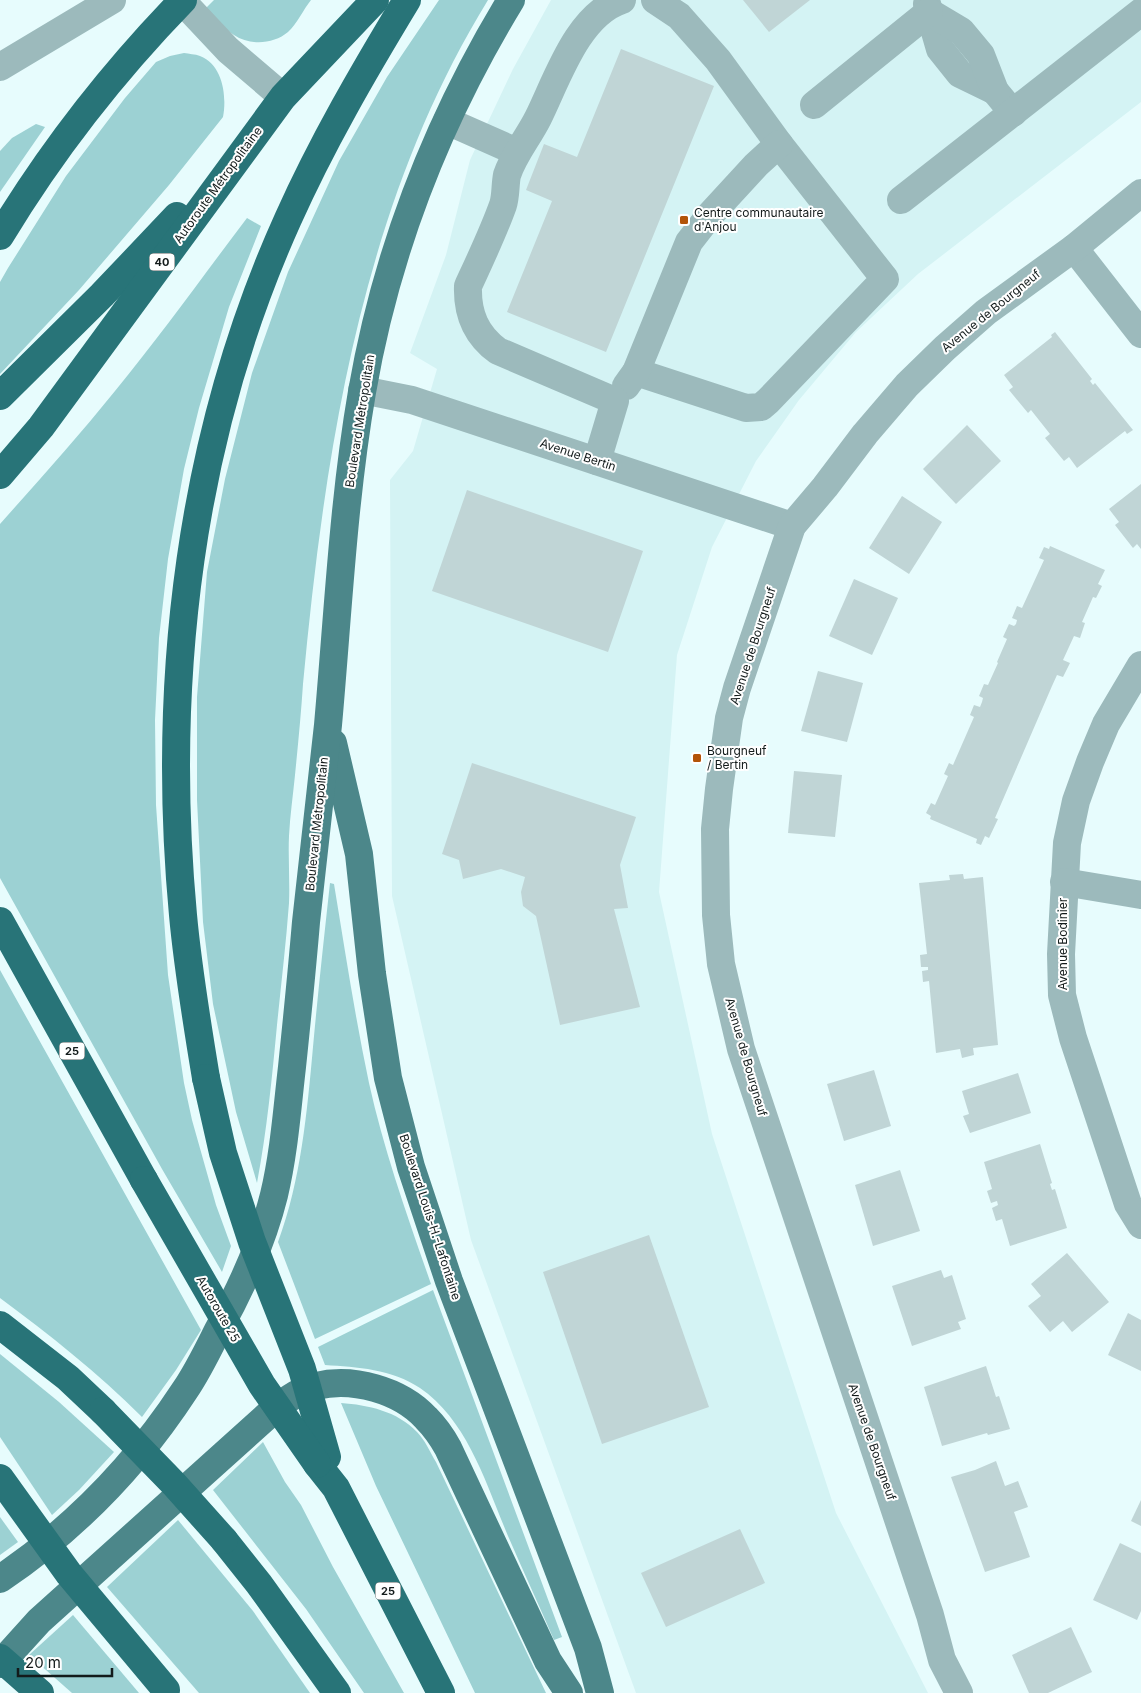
<svg xmlns="http://www.w3.org/2000/svg" width="1141" height="1693" font-family="Inter,sans-serif">
	<rect width="100%" height="100%" fill="#e7fcfd"/>
	<polygon fill="#d4f3f4" points="551,0 1141,0 1141,102 918,274 856,332 799,400 756,461 712,547 677,655 659,892 712,1134 836,1513 928,1693 636,1693 471,1240 392,896 390,480 413,451 437,369 410,353 446,255 470,160 513,69"/>
	<g fill="#9cd1d3">
		<path d="M214,0H311C303,10 297,24 288,32C274,44 250,46 234,35C223,28 215,18 206,8Z"/>
		<path d="M439,0H488C362,205 325,449 303,684C301,714 298,745 295,775C293,795 290,816 289,836C288,858 290,881 289,903C286,944 281,985 277,1025C272,1078 267,1130 257,1183L236,1112L213,1004L203,922L197,800V697L207,572L225,479L252,373L288,272L339,161L387,77Z"/>
		<path d="M184,53C189,54 195,54 200,56C223,65 227,96 223,117L169,185L79,290L0,374V282L8,268L66,176L125,98L156,62L170,56Z"/>
		<polygon points="36,124 45,127 0,192 0,151 12,138"/>
		<path d="M247,218L261,226L229,307L199,408L184,469L168,559L159,638L155,720L156,805L168,975L184,1083L192,1120L216,1205L231,1246L222,1272L162,1169L0,878V524C39,480 78,437 115,391C161,335 203,276 247,218Z"/>
		<path d="M330,883L334,884C345,950 355,1017 369,1083C384,1151 408,1218 431,1284L315,1339L278,1242C301,1180 307,1113 313,1047C318,992 324,938 330,883Z"/>
		<path d="M0,970L201,1330L176,1370L142,1417C98,1373 50,1335 0,1298Z"/>
		<path d="M433,1290L562,1637L554,1640C539,1605 523,1571 508,1536C486,1484 468,1421 420,1388C392,1369 357,1367 325,1365L318,1347Z"/>
		<polygon points="0,1354 59,1402 114,1452 79,1490 52,1515 0,1437"/>
		<path d="M341,1403C368,1405 397,1411 417,1432C425,1440 430,1452 436,1462L546,1693H475L376,1486Z"/>
		<polygon points="263,1442 285,1482 301,1505 333,1567 404,1693 364,1693 306,1609 213,1490"/>
		<polygon points="0,1517 18,1542 0,1555"/>
		<polygon points="178,1520 253,1611 310,1693 199,1693 107,1587"/>
		<polygon points="73,1615 139,1693 72,1693 29,1655"/>
	</g>
	<g fill="#c0d5d6">
		<polygon points="743,0 810,0 769,32"/>
		<polygon points="621,49 714,86 606,352 507,312 552,201 526,190 544,144 577,157"/>
		<polygon points="1055,332 1092,379 1090,381 1093,385 1095,383 1133,430 1127,434 1125,431 1077,468 1069,457 1064,461 1045,438 1050,434 1031,410 1028,413 1009,390 1013,387 1004,375 1052,337 1051,335"/>
		<polygon points="967,425 1001,461 956,504 923,469"/>
		<polygon points="1141,484 1141,549 1137,544 1133,548 1115,525 1119,522 1109,509"/>
		<polygon points="467,490 643,551 608,652 432,591"/>
		<polygon points="902,496 942,522 909,574 869,548"/>
		<polygon points="1050,546 1105,570 1098,584 1102,586 1096,598 1093,597 1082,622 1085,623 1080,638 1074,636 1063,660 1070,663 1063,677 1057,675 1052,686 995,818 998,819 989,838 985,836 981,845 976,843 977,839 930,819 931,816 926,813 931,803 935,805 948,776 944,774 949,763 953,765 974,717 970,715 974,705 980,707 982,702 983,698 979,696 984,684 988,685 998,663 997,662 1007,639 1003,637 1009,624 1014,626 1016,624 1017,620 1012,618 1017,606 1022,608 1044,560 1039,558 1044,547 1049,549"/>
		<polygon points="854,579 898,598 872,655 829,636"/>
		<polygon points="818,671 863,683 847,742 801,731"/>
		<polygon points="472,763 636,817 620,865 628,908 614,909 640,1007 560,1025 536,916 523,906 521,892 525,877 501,869 463,879 459,860 442,854"/>
		<polygon points="794,771 842,775 835,837 788,833"/>
		<polygon points="963,874 964,879 983,877 998,1045 973,1048 974,1055 962,1058 960,1049 936,1053 929,981 923,982 922,971 928,970 928,967 921,967 920,955 927,954 919,883 950,880 949,875"/>
		<polygon points="874,1070 891,1126 844,1141 827,1084"/>
		<polygon points="1018,1073 1031,1113 970,1133 963,1116 969,1114 962,1091"/>
		<polygon points="1040,1144 1052,1183 1050,1184 1052,1190 1055,1189 1067,1228 1010,1246 1002,1219 996,1221 992,1208 998,1205 997,1201 991,1203 987,1191 992,1189 984,1162"/>
		<polygon points="900,1170 920,1231 873,1246 855,1185"/>
		<polygon points="649,1235 709,1407 602,1444 543,1272"/>
		<polygon points="1067,1253 1109,1302 1072,1332 1063,1321 1050,1332 1028,1306 1041,1296 1031,1284"/>
		<polygon points="941,1270 944,1278 952,1275 966,1319 958,1322 961,1329 912,1346 892,1286"/>
		<polygon points="1128,1313 1141,1320 1141,1371 1108,1355"/>
		<polygon points="986,1366 996,1397 999,1396 1010,1429 988,1435 987,1433 942,1446 924,1387"/>
		<polygon points="996,1461 1005,1486 1018,1481 1028,1507 1014,1512 1030,1557 985,1572 951,1477 975,1470"/>
		<polygon points="1141,1500 1141,1526 1131,1521"/>
		<polygon points="740,1529 765,1583 666,1627 641,1573"/>
		<polygon points="1120,1543 1141,1553 1141,1611 1137,1620 1093,1600"/>
		<polygon points="1071,1627 1092,1672 1048,1693 1029,1693 1012,1655"/>
	</g>
	<g fill="none" stroke-linecap="round" stroke-linejoin="round">
		<g stroke="#9cbabc" stroke-width="28">
			<polyline points="181,0 228,50 283,97"/>
			<polyline points="927,4 940,49 960,74 995,91"/>
			<polyline points="929,12 961,31 981,55 995,91 1013,113"/>
			<polyline points="0,67 112,0"/>
			<polyline points="814,105 929,12"/>
			<polyline points="447,121 517,152"/>
			<polyline points="901,200 1141,12"/>
			<polyline points="1074,248 1141,334"/>
			<polyline points="636,372 746,408 761,407 768,401 885,279 779,144 718,60 679,16 655,0"/>
			<polyline points="626,386 636,372 689,242 710,215 756,165 779,144"/>
			<polyline points="362,390 412,400 792,526"/>
			<path d="M597,461L615,401L498,351C476,335 467,314 468,286C480,260 493,233 503,205C506,196 505,185 507,175C514,154 528,138 538,118C557,80 577,15 622,0"/>
			<polyline points="1141,665 1106,724 1090,762 1076,801 1067,843 1061,954 1062,995 1073,1038 1128,1204 1141,1225"/>
			<polyline points="1064,882 1141,895"/>
			<polyline points="959,1693 942,1660 930,1615 741,1049 721,964 716,915 715,829 719,789 729,718 737,688 792,526 825,487 865,434 907,385 945,348 986,312 1074,248 1141,193"/>
		</g>
		<g stroke="#4c878a" stroke-width="28">
			<polyline points="333,743 359,854 372,974 388,1078 411,1167 449,1281 588,1648 600,1693"/>
			<path d="M0,1579C74,1529 136,1465 185,1390C198,1371 208,1350 218,1330C242,1287 262,1243 274,1195C284,1153 287,1110 292,1067C297,1019 302,970 306,922C313,856 321,791 328,725C338,614 343,502 362,392C386,253 438,120 511,0"/>
			<path d="M0,1664L39,1621L268,1415C282,1403 297,1391 316,1386C353,1377 400,1390 426,1418C435,1427 442,1437 448,1448L548,1661L569,1693"/>
		</g>
		<g stroke="#287478" stroke-width="28">
			<polyline points="0,396 102,295 177,216"/>
			<polyline points="0,475 41,427 283,97 375,0"/>
			<polyline points="0,921 144,1180"/>
			<path d="M206,1078C197,1024 188,970 183,915C161,679 190,436 288,219C322,143 364,71 407,0"/>
			<polyline points="0,1325 68,1378 103,1411"/>
			<polyline points="317,1464 336,1488 441,1693"/>
			<polyline points="224,1540 259,1584 337,1693"/>
		</g>
		<g stroke="#287478" stroke-width="28">
			<path d="M0,236C52,150 113,72 183,0"/>
			<polyline points="206,1078 223,1153 252,1242 302,1369 327,1457"/>
			<polyline points="144,1180 262,1385 317,1464"/>
			<polyline points="103,1411 174,1484 224,1540"/>
			<polyline points="0,1478 69,1574 166,1690"/>
			<polyline points="0,1658 40,1693"/>
		</g>
	</g>
	<g fill="#b35409" stroke="#fff" stroke-width="2">
		<rect x="679" y="215" width="10" height="10" rx="2.5"/>
		<rect x="692" y="753" width="10" height="10" rx="2.5"/>
	</g>
	<g text-anchor="middle" stroke-width="4" stroke-linejoin="round" paint-order="stroke">
		<g fill="#fff" stroke="#5a5f5f" stroke-width="1">
			<rect x="149.5" y="253.5" width="25" height="17" rx="4"/>
			<rect x="59.5" y="1042.5" width="25" height="17" rx="4"/>
			<rect x="375.5" y="1582.5" width="25" height="17" rx="4"/>
		</g>
		<g font-size="11" font-weight="bold" fill="#131b1b">
			<text x="162" y="266">40</text>
			<text x="72" y="1055">25</text>
			<text x="388" y="1595">25</text>
		</g>
		<g font-size="12" fill="#131b1b" stroke="#fff">
			<text transform="translate(218 185) rotate(-54)" y="4">Autoroute Métropolitaine</text>
			<text transform="translate(991 311) rotate(-39)" y="4">Avenue de Bourgneuf</text>
			<text transform="translate(360 421) rotate(-81)" y="4">Boulevard Métropolitain</text>
			<text transform="translate(578 455) rotate(18)" y="4">Avenue Bertin</text>
			<text transform="translate(753 646) rotate(-72)" y="4">Avenue de Bourgneuf</text>
			<text transform="translate(317 824) rotate(-84)" y="4">Boulevard Métropolitain</text>
			<text transform="translate(1063 944) rotate(-90)" y="4">Avenue Bodinier</text>
			<text transform="translate(746 1057) rotate(74)" y="4">Avenue de Bourgneuf</text>
			<text transform="translate(430 1217) rotate(72)" y="4">Boulevard Louis-H.-Lafontaine</text>
			<text transform="translate(218 1309) rotate(60)" y="4">Autoroute 25</text>
			<text transform="translate(872 1442) rotate(71)" y="4">Avenue de Bourgneuf</text>
		</g>
		<g font-size="12" fill="#131b1b" stroke="#fff" text-anchor="start">
			<text x="694" y="217">Centre communautaire<tspan x="694" dy="14">d'Anjou</tspan></text>
			<text x="707" y="755">Bourgneuf<tspan x="707" dy="14">/ Bertin</tspan></text>
		</g>
	</g>
	<path d="M18 1668v8h94v-8" fill="none" stroke="#131b1b" stroke-width="2.5"/>
	<text x="25" y="1668" font-size="15" fill="#131b1b" stroke="#ffffff" stroke-width="4" paint-order="stroke">20 m</text>
</svg>
